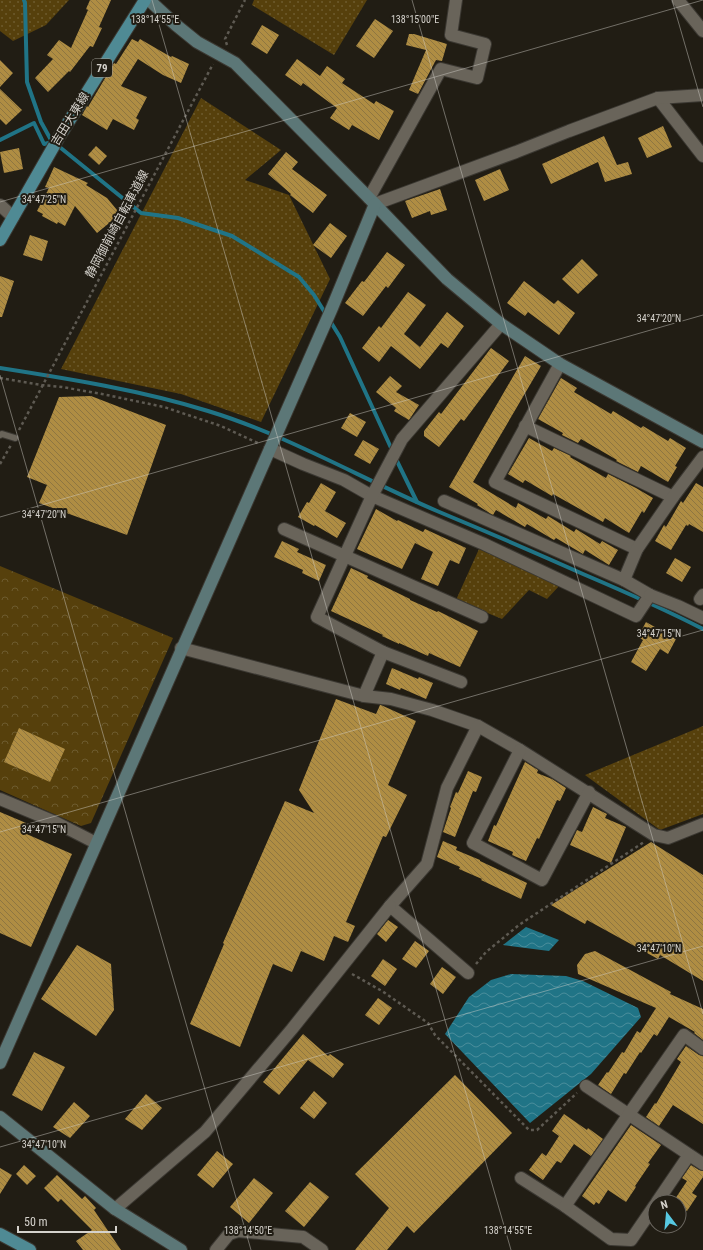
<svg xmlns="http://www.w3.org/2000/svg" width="703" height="1250" font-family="'Roboto Condensed','Noto Sans JP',sans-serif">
	<defs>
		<pattern id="grass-dots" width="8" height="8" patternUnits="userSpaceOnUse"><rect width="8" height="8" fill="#56400c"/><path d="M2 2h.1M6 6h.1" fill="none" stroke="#6d5b2e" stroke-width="1.8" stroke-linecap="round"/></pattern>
		<pattern id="park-crowns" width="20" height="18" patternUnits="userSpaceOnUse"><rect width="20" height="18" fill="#56400c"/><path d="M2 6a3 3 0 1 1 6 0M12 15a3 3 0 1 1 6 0" fill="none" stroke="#6d5b2e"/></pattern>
		<pattern id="water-waves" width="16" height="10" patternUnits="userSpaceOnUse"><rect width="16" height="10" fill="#207486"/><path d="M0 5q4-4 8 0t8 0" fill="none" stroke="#4a8d9b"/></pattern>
		<pattern id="building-back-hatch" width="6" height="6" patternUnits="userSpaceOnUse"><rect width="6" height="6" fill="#af8d43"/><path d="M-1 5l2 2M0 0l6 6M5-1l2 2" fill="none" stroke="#8e7641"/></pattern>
	</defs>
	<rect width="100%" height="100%" fill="#211d14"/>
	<g fill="url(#grass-dots)">
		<polygon points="0,0 69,0 46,25 13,41 0,31"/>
		<polygon points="254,0 367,0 334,55 252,5"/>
		<polygon points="201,98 281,150 245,180 289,195 330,279 261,422 181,394 61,369"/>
		<polygon points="479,549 560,585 547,599 529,590 502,619 456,600"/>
		<polygon points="703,726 703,814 660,830 585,775"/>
	</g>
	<polygon fill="url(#park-crowns)" points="0,566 173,638 91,823 81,826 0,790"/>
	<g fill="url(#water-waves)">
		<polygon points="526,927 559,940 549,951 503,945"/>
		<polygon points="511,974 566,976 583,981 638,1008 641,1017 591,1074 530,1123 445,1034 469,997 491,980"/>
	</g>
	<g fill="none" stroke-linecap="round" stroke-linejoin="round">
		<g stroke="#207486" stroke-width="4">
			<polyline points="24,0 25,3 27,82 41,122 51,140 141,213 178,218 232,236 299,277 314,295 340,337 392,450"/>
			<polyline points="0,140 34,123 44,144 53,142"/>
			<path d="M0,368C70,379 140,390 208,411C287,435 360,478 437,511C485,531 534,552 583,574C623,591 664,609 703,629"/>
			<polyline points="395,457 417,502"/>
		</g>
	</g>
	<g fill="url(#building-back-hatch)">
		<polygon points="90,0 111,0 99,27 102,28 93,47 90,46 70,72 69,71 48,92 35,78 53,59 47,55 59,40 71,48 88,10 86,9"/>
		<polygon points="375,19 393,31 374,58 356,46"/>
		<polygon points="262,25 279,35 267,54 251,44"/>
		<polygon points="409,34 414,34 447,44 442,61 436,60 418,94 409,90 426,50 406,45"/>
		<polygon points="132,39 138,42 140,39 171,57 172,56 189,64 181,83 163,75 138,59 121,86 147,97 136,118 139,120 134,130 113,119 107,130 82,115 87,106 88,107 114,63 116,64"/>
		<polygon points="297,59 320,76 327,66 345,79 342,83 374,104 376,101 394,111 379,140 352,125 349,130 330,118 337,108 303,83 301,86 285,75"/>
		<polygon points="0,60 13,73 0,87"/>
		<polygon points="0,89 22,110 6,125 0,119"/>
		<polygon points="663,126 672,147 647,158 638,138"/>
		<polygon points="604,136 617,165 628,162 632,174 605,182 598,162 551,184 542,164"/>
		<polygon points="96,146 107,156 99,165 88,155"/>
		<polygon points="19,148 23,169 4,173 0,152"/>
		<polygon points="286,152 298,162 292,169 327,195 313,213 290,195 291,194 268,174"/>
		<polygon points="54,167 88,183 86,185 107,198 122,216 109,226 108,224 97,233 75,206 65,226 58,222 57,224 42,216 43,214 37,211 49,188 45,187"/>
		<polygon points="500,169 509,190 484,201 475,180"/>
		<polygon points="440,189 447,210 431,215 430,211 412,218 405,201"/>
		<polygon points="330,223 347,236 331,258 313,245"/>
		<polygon points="30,235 48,241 42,261 23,255"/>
		<polygon points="387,252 405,265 388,288 386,286 363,316 345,303 362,281 364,282"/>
		<polygon points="582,259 598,275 578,294 562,279"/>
		<polygon points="0,276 14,281 2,317 0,317"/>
		<polygon points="524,281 554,304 558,300 575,313 559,335 528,312 525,316 507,303"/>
		<polygon points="408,292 426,305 404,334 420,347 447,312 464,326 448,348 441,343 420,369 391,346 379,362 362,348 379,326 381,328"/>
		<polygon points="491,348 509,361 464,421 461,419 439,447 424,436 424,431 439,412 441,414"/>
		<polygon points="525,356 541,366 473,482 516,508 518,503 546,519 548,516 574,532 576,529 600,544 602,541 618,550 609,565 585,550 583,554 556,538 554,540 527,524 525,527 496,510 493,515 491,514 477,505 478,504 449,487"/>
		<polygon points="390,376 402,386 396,392 419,405 409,420 394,411 396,408 376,392"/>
		<polygon points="561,378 577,388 574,392 611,414 613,411 641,428 643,426 668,441 670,438 686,448 675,466 677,467 668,482 641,466 638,472 616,461 617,460 581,439 578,443 562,435 563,433 538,419"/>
		<polygon points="91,396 166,425 127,535 39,503 47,485 27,477 59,397"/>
		<polygon points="350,413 366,422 357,437 341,428"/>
		<polygon points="529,438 552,451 554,448 571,456 570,457 606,478 608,474 636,488 653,498 644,513 642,511 629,533 605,518 603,522 553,494 552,496 525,480 523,483 508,474"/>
		<polygon points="363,440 379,449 370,464 354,455"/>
		<polygon points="321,483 336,492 325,511 346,523 337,538 315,525 314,526 298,517 307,502 309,503"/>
		<polygon points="696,483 703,487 703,532 689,524 688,526 686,525 671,550 655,541 664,525 666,527 681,501 683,503"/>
		<polygon points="376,509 397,521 398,520 423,532 425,529 466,548 459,564 450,560 438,586 421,579 433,552 415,543 402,569 357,549"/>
		<polygon points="282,541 299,549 297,552 326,565 319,581 302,573 303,570 274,557"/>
		<polygon points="675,558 691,567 682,582 666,573"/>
		<polygon points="351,568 368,576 367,578 410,599 410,600 437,612 438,611 478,631 460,667 429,653 428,656 399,643 399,644 382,636 383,635 331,611"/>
		<polygon points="646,622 676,639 668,654 660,649 646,671 631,662 643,640 638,637"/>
		<polygon points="392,668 418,679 419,677 433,683 426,699 401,688 400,690 386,684"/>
		<polygon points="336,699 376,714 380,705 381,705 416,721 388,785 407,795 386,837 383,836 346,922 355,926 348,942 334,936 324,961 301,951 292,972 273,964 240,1047 190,1024 224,944 223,943 285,801 314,813 299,790"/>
		<polygon points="19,728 65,749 50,782 4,762"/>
		<polygon points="525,762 538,770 537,773 552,779 566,788 560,801 557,800 539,839 537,838 526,861 512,855 513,852 488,841 494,825 496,826"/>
		<polygon points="468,771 482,777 476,792 473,791 455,837 443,832 451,808 450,807 456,792 458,793"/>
		<polygon points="593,807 607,814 605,818 626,827 611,863 570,845 577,830 582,832"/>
		<polygon points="0,812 26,823 22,832 72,854 31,947 0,933"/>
		<polygon points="443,841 457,847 456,850 480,860 480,861 527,883 521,899 481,880 482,879 459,869 460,867 437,857"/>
		<polygon points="651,842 703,875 703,981 660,955 658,959 587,920 585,924 551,905"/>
		<polygon points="388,920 398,927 386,942 377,934"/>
		<polygon points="415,941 429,951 416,968 402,959"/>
		<polygon points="77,945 111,964 114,1010 96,1036 41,999"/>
		<polygon points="595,951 671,992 670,994 703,1009 703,1040 694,1033 695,1032 669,1017 657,1036 654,1034 641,1053 640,1052 626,1074 624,1073 611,1094 598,1085 607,1072 608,1073 622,1052 624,1053 637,1031 640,1033 656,1008 578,974 577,965 585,954"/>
		<polygon points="383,959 397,969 385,986 371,976"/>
		<polygon points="442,967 456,977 443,994 430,984"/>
		<polygon points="378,998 392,1008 379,1025 365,1015"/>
		<polygon points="303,1034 328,1056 330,1054 344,1064 333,1078 308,1060 279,1095 263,1082"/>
		<polygon points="686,1046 699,1055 703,1056 703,1124 673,1105 659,1126 646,1117 655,1103 656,1104 681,1062 677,1059"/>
		<polygon points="34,1052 65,1067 42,1111 12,1095"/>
		<polygon points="455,1075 512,1133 414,1233 407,1226 387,1250 355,1250 389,1208 355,1174"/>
		<polygon points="314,1091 327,1103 314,1119 300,1108"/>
		<polygon points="146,1094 162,1108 142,1130 125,1119"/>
		<polygon points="74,1102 90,1116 70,1138 53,1127"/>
		<polygon points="564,1114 587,1130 588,1128 603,1139 591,1156 574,1144 561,1163 557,1161 543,1180 529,1170 542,1153 546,1156 559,1136 552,1131"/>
		<polygon points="631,1125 661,1145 648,1163 650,1164 635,1186 636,1187 626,1202 608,1190 599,1204 596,1202 594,1205 582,1196"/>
		<polygon points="217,1151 233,1164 213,1188 197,1175"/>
		<polygon points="24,1165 36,1176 27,1185 16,1174"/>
		<polygon points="691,1165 699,1170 703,1171 703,1177 692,1193 697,1196 687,1211 679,1206 679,1202 673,1202 687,1181 682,1178"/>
		<polygon points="0,1168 12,1175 0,1194"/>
		<polygon points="57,1175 82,1199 85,1196 96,1208 94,1210 121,1250 83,1250 76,1241 92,1230 61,1199 58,1202 44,1188"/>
		<polygon points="254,1178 273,1193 249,1223 230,1207"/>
		<polygon points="310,1182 329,1197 304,1227 285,1211"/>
	</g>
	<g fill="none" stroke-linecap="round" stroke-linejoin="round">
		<g stroke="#3b3832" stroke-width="8">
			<polyline id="lane" points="0,435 2,434 15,438"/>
		</g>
		<g stroke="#3b3832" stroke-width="14">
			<g id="street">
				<polyline points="678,0 703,31"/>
				<polyline points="658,98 703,156"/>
				<polyline points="369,198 441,69 477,78 485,44 451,35 456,0"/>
				<polyline points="375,204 516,152 569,131 658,98 703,95"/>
				<polyline points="0,205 13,217"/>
				<polyline points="560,364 495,482 637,549"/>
				<polyline points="525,426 673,497"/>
				<polyline points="270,449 303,464 344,480 372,496 484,544 636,616 650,595 624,580"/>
				<polyline points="444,501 624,580 637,549 673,497 703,457"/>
				<polyline points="284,529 482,617"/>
				<polyline points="650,595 678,606 703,618"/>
				<polyline points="700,599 703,595"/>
				<polyline points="181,648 364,696"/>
				<polyline points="383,652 364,696 391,699 432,710 478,726 520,750 654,835 668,838 703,824"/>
				<polyline points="461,682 383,652 317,617 372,496 402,439 501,324"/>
				<polyline points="520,750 473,843 542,880 589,792"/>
				<polyline points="0,799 55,822 96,843"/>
				<polyline points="468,973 390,906 427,864 447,788 478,726"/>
				<polyline points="586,1086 703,1164"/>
				<polyline points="521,1178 565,1206 611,1239 631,1240 655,1205"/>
				<polyline points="657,1202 689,1155"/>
				<polyline points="565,1206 684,1035 703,1049"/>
				<polyline points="115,1209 205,1132 292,1029 390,906"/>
				<polyline points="216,1250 229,1234 238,1231 303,1237 322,1250"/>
			</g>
		</g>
		<g stroke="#3b3832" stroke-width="14">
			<g id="secondary">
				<polyline points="149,0 176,25 197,42 235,63 369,198 416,247 447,279 501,324 560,364 703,442"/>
				<polyline points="0,1063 332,308 375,204"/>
				<polyline points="0,1117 115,1209 181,1250"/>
			</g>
		</g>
		<g stroke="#3b3832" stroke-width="14">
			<g id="primary">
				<polyline points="0,240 59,137 145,0"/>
				<polyline points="0,1234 30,1250"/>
			</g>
		</g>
		<g stroke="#5e5a52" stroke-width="2.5" stroke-dasharray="3 3" stroke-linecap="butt">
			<polyline points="227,45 225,39 245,0"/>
			<polyline points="0,378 42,385 62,387 102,394 164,407 221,426 260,444"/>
			<polyline points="19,430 213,64"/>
			<polyline points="0,464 11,445"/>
			<polyline points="476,964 486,952 519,925 644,842"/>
			<polyline points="352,974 382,991 428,1023 435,1035 529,1130 537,1130 577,1093"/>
		</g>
		<use href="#lane" stroke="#69645a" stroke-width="6"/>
		<use href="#street" stroke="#69645a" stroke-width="12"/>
		<use href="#secondary" stroke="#5c7777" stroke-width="12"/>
		<use href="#primary" stroke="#4f8a94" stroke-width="12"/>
	</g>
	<path fill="none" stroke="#d5d2cc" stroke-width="1" stroke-opacity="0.45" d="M152,0L511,1250M412,0L703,1014M672,0L703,107M0,202L703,0M0,375L251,1250M0,517L703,315M0,832L703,630M0,1147L703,946"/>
	<g text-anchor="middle" stroke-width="4" stroke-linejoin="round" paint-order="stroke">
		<rect fill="#211d14" stroke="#9f9c95" stroke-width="1" x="92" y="59" width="20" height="18" rx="3"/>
		<g font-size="11" font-weight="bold" fill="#d5d2cc">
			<text x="102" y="72">79</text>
		</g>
		<g font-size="12" fill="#d5d2cc" stroke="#211d14">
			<text transform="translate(70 119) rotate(-58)" y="4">吉田大東線</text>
			<text transform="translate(117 224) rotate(-62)" y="4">静岡御前崎自転車道線</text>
		</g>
	</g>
	<g font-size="10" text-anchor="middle" fill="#d5d2cc" stroke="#211d14" stroke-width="4" stroke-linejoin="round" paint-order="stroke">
		<text x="155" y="23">138°14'55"E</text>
		<text x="415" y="23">138°15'00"E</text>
		<text x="44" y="203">34°47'25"N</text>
		<text x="659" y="322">34°47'20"N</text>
		<text x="44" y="518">34°47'20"N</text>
		<text x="659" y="637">34°47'15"N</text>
		<text x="44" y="833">34°47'15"N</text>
		<text x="659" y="952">34°47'10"N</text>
		<text x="44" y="1148">34°47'10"N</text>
		<text x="248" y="1234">138°14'50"E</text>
		<text x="508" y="1234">138°14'55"E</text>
	</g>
	<g transform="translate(667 1214) rotate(344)"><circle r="19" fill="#211d14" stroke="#69655e"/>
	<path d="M0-3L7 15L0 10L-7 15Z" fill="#57c9e2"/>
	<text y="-6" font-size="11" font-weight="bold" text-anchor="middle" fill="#d5d2cc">N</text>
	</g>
	<path d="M18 1226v6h98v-6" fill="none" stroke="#d5d2cc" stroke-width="2"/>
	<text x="24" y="1226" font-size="12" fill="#d5d2cc" stroke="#211d14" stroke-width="3" paint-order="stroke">50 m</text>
</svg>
